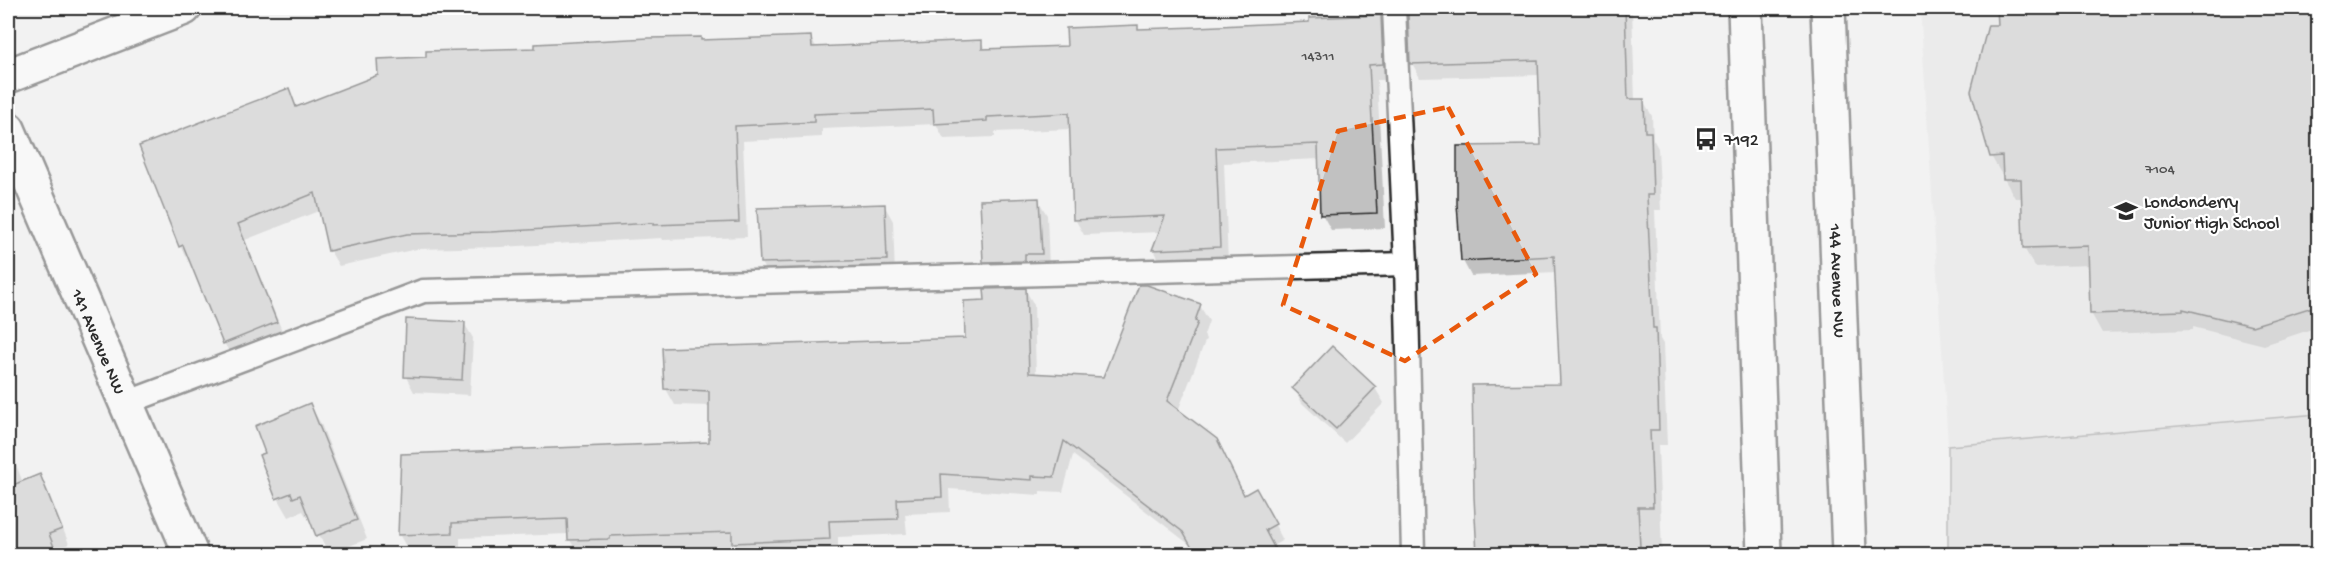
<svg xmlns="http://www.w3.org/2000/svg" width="2326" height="562" font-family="'Gochi Hand',sans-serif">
	<rect width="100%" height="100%" fill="#f2f2f2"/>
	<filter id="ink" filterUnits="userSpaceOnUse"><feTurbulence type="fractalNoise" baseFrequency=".0167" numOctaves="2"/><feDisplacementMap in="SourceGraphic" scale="12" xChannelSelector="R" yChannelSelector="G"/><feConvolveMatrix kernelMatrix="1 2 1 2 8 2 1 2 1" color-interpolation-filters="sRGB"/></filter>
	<g filter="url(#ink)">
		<polygon fill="#e3e3e3" points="1920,8 2318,8 2318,414 1948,446"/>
		<polygon fill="#d5d5d5" stroke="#808080" stroke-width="1.5" points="2318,414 2318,554 1948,554 1948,446"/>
		<g fill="#0003">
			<polygon points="1503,8 1632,8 1635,101 1643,100 1652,116 1653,139 1658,148 1661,210 1655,210 1660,339 1663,344 1667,445 1658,445 1662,554 1478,554 1561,385 1557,272 1471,276 1463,261 1543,147 1540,75 1420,78 1412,63 1427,10"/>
			<polygon points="1999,8 2318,8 2318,327 2264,345 2193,327 2193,330 2102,333 2091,313 2090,265 2035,267 2024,248 2023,198 2015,198 1991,156"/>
			<polygon points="1380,17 1389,32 1391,80 1377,80 1385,228 1331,230 1322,214 1320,159 1224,163 1228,263 1162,265 1154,250 1161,232 1084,235 1075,219 1071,129 995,132 995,137 944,139 936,124 822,129 822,137 743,141 747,237 663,240 662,238 501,247 417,249 339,266 330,251 321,210 245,240 285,338 233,358 224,343 191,261 189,262 180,246 288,90 298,108 428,58 700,38 702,41 810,37 817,48 981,42 986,50 1068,47 1137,27 1139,30 1310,24"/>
			<polygon points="1038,200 1047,215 1049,268 993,277 985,262"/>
			<polygon points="884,205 893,221 895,275 770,278 761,263"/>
			<polygon points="1025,289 1034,305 1036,375 1104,379 1200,306 1209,321 1204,335 1206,339 1178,411 1216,440 1245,496 1256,490 1283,540 1259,554 1194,548 1073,455 1063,492 1040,491 1040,495 949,489 950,512 905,514 907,534 838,537 838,554 741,554 737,547 578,554 570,540 569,534 460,538 460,548 408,550 399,534 710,443 710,406 675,405 666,389 967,340 987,302"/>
			<polygon points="464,323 473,338 470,395 414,392 406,377"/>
			<polygon points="1294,388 1375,388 1384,403 1345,443 1302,403"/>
			<polygon points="310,405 321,424 367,539 329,554 309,515 306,516 303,511 289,517 278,498 267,453"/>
			<polygon points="8,443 23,483 40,476 48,491 69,544 56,549 59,554 8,554"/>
		</g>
		<g fill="#c1c1c1" stroke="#2b2b2b" stroke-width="1.5">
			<polygon points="1425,8 1625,8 1628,99 1644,99 1645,132 1651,132 1653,195 1647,195 1653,328 1656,328 1659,430 1650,430 1653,507 1638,507 1640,547 1540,550 1540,555 1477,555 1474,497 1472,385 1560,384 1554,256 1461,261 1457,204 1457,146 1541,145 1538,60 1410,64 1408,14 1426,13"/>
			<polygon points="1997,8 2319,8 2319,305 2252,326 2183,309 2183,311 2090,314 2088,246 2023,248 2021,179 2003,179 2002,156 1990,157 1971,91 1988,25 1998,25"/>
			<polygon points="1381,15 1383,64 1369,65 1377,213 1320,215 1318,144 1216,148 1220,247 1152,250 1165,216 1073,220 1069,113 987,117 987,121 934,124 933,109 814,114 814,122 735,126 739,222 653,225 653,223 491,232 407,234 328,251 315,193 238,224 277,322 223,344 183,245 179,247 139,146 289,88 296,107 378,75 377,59 426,57 426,51 535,48 535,44 649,38 701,37 701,40 811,36 812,47 982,40 982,49 1067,46 1066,28 1138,25 1138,29 1197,27 1309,22 1309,18"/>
			<polygon points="1039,198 1042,254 1025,254 1025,261 983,262 980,200"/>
			<polygon points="885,204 887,260 760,263 757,208"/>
			<polygon points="1139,285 1147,285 1201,304 1195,321 1198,322 1167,401 1217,439 1244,495 1256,488 1276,524 1265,530 1278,555 1196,555 1183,532 1064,441 1054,477 1032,476 1032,480 941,474 942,497 897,499 898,519 829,521 830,539 732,543 732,532 610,536 610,539 568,540 567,519 452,523 452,533 398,535 401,454 709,442 709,391 664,389 662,348 965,338 964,301 985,300 984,289 1026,288 1029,373 1103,377"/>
			<polygon points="406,319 465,322 462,380 404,377"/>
			<polygon points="1332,346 1376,387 1336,429 1292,388"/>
			<polygon points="310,403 357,520 316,536 300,495 293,498 291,493 276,499 259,455 265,453 255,426"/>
			<polygon points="40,474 62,529 49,534 57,555 8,555 8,487"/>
		</g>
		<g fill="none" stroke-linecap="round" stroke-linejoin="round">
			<g stroke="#2b2b2b" stroke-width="27">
				<g id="service">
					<polyline points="1394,8 1406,264 1413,554"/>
					<polyline points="126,403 423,291 1406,264"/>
				</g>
			</g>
			<g stroke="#2b2b2b" stroke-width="38">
				<g id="minor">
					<polyline points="8,76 184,8"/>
					<path id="s1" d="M8,129L191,554"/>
				</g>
			</g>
			<g stroke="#2b2b2b" stroke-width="38">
				<g id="tertiary">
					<polyline points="1745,8 1764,554"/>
					<path id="s2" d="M1828,8L1849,554"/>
				</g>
			</g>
			<use href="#service" stroke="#fff" stroke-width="22"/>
			<use href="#minor" stroke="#fff" stroke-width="33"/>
			<use href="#tertiary" stroke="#fff" stroke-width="33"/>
		</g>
	</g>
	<path d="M0 0H2326V562H0ZM1448,107L1536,274L1405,361L1283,305L1338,131Z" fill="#f2f2f2" fill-opacity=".55" fill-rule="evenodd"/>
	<path fill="none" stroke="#e8590c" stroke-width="4.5" stroke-dasharray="12 8" stroke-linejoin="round" d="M1448,107L1536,274L1405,361L1283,305L1338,131Z"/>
	<defs>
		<g id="bus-bare" transform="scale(1.8)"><path d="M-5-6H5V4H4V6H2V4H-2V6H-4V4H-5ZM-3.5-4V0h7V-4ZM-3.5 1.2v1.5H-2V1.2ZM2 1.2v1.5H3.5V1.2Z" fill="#2b2b2b" stroke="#fff" stroke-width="2.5" paint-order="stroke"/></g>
		<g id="school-bare" transform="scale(1.8)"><path d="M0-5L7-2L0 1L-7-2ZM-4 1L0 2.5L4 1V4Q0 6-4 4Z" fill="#2b2b2b" stroke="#fff" stroke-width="2.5" paint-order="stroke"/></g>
	</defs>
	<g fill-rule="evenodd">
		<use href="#bus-bare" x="1706" y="139"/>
		<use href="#school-bare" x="2126" y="211"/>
	</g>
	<g text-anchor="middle" stroke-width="4.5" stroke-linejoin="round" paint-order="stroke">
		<g font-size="15" fill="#505050">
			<text x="1318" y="60">14311</text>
			<text x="2160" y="173">7104</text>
		</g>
		<g font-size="18" fill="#2b2b2b" stroke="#fff" text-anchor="start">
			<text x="1724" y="145">7192</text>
			<text x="2144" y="207">Londonderry<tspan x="2144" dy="21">Junior High School</tspan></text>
		</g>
		<g font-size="18" fill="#2b2b2b" stroke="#fff">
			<text dy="6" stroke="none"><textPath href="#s2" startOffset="273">144 Avenue NW</textPath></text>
			<text dy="6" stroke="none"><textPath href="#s1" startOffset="231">141 Avenue NW</textPath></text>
		</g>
	</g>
	<rect width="2326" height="562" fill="none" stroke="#fff" stroke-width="30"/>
	<rect x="15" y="15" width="2296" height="532" fill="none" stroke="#2b2b2b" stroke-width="2" filter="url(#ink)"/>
</svg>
